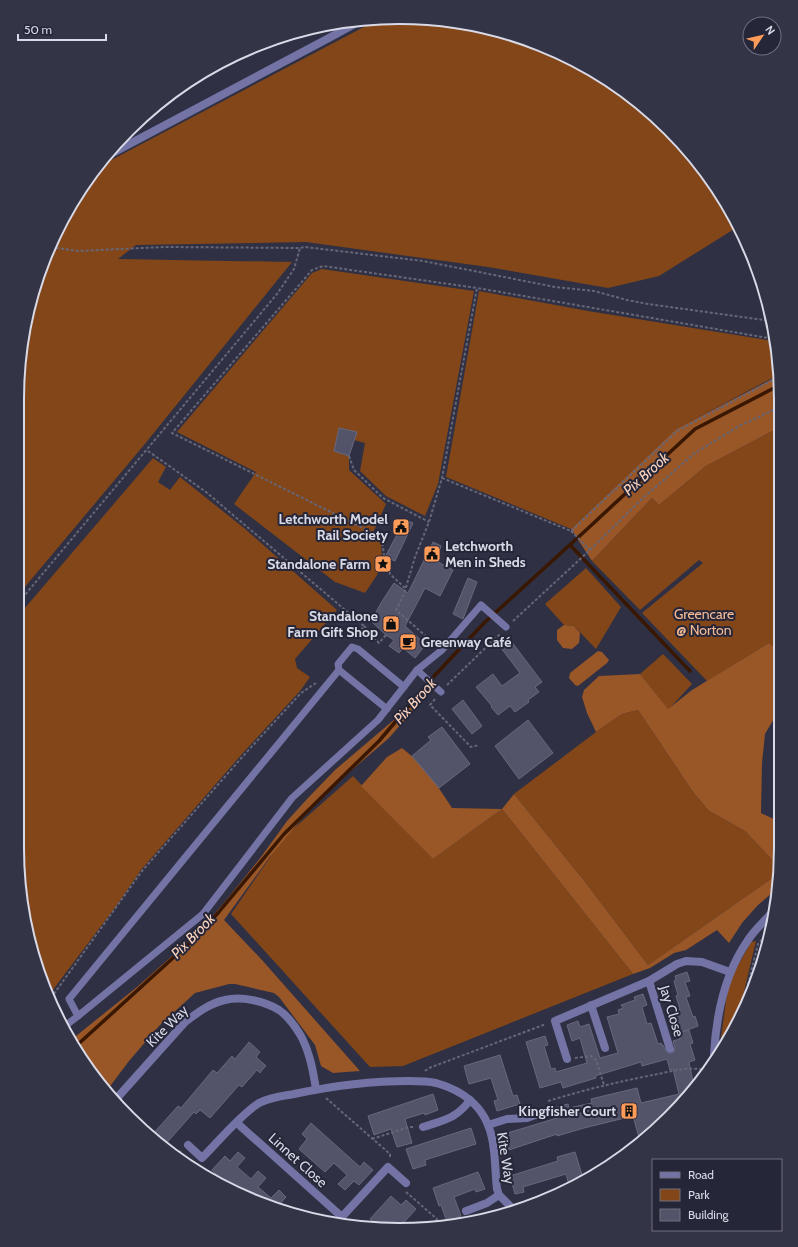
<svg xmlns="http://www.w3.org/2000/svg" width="798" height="1247" font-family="Cabin,sans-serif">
	<rect width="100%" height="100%" fill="#2f3043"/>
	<g fill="#834619">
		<polygon points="381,18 449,20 522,37 590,68 651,112 702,166 739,226 659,276 608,288 488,267 306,242 136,245 118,259 292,262 144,445 19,594 20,349 56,230 98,167"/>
		<polygon points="322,269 474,291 438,484 425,516 386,496 360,471 365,443 354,440 356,432 339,428 334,451 349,456 349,470 386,504 371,537 381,541 382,560 377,575 365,593 335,582 234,504 256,472 177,432 312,273"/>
		<polygon points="479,291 588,311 773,341 776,376 676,429 571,529 446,477"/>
		<polygon points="780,427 779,644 772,647 769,643 707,681 642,613 703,563 699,560 640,610 592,561 652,498 659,505 706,466"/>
		<polygon points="153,458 166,467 158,482 170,490 180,477 244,528 337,610 295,659 297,668 310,677 300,691 242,754 141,870 117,905 49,995 37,971 17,848 19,615"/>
		<polygon points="586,568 621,607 596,649 574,626 564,625 545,604"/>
		<polygon points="663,654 692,684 668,710 640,674"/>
		<polygon points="638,710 693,792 709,811 745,831 778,866 778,874 648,965 586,883 514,794 596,732 622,714"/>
		<polygon points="353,776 433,859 502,809 633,974 403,1066 370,1067 231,914 284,837"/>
		<polygon points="756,941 738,1017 720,1045 728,986 736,969 751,942"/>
	</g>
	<g fill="#995627">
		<polygon points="780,375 780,427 706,466 659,505 652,498 592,561 571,529 676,429"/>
		<polygon points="564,625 574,626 580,633 579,643 572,649 563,648 557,640 557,630"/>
		<polygon points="769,643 772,646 779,644 779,710 765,734 762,763 761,813 778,821 778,866 745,831 709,811 693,792 638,710 622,714 596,732 587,713 582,697 584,690 599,676 640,674 668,709 692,690"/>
		<polygon points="598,651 602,652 609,660 607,663 578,686 575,685 569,678 570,673"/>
		<polygon points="424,689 429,692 389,738 340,780 304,816 269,858 224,920 262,960 360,1071 333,1073 321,1066 315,1045 279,997 274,993 235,984 229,984 195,993 159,1026 129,1061 108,1089 82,1060 71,1040 137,987 197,934 224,903 261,857 287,821 307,799 335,770 396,718"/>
		<path d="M402,748C422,763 438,786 452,808L502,809L514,794L586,883L648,965L778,874V888L758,905L742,923L729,943L717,930L686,950L674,953L650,968L633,974L502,809L433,859L361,786L387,757Z"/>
	</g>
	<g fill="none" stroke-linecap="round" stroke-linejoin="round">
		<g stroke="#391700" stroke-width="3.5">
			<polyline points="570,545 690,671"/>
			<polyline points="75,1047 195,938 218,913 284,834 379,741 436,674 484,623 584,532 695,429 780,385"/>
		</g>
	</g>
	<g fill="#535469" stroke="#67687e">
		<polygon points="339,428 357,432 349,456 334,451"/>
		<polygon points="403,519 413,523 395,561 385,557 399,531 398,530"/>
		<polygon points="433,542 441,546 436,561 453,570 440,596 425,588 405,626 423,642 421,645 423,648 415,658 403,648 399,653 389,646 394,640 386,635 371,621 381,603 394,583 408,593"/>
		<polygon points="468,578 477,582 463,619 453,614"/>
		<polygon points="508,637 542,682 535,687 539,692 528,700 529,702 515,712 510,706 498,715 491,707 492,706 476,687 493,674 502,686 520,673 498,644"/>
		<polygon points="463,700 482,726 472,734 452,709"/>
		<polygon points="528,720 553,753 519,779 495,746"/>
		<polygon points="442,727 470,764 439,788 412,756 431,740 428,737"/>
		<polygon points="687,972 690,981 685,982 690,996 686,997 693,1017 695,1016 698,1026 682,1032 675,1011 680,1009 676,996 678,995 674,981 676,980 675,976"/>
		<polygon points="643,994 647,1005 642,1007 647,1024 651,1023 658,1044 661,1043 662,1045 663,1045 667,1053 671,1054 674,1052 675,1048 673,1041 680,1039 678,1033 689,1030 693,1043 690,1044 695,1060 689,1062 694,1087 686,1100 640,1141 633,1116 584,1128 557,1136 557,1134 509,1150 504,1134 557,1118 554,1108 568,1104 569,1108 592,1103 591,1099 637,1088 641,1103 679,1094 673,1069 670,1070 667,1059 642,1066 641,1062 595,1076 596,1078 563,1088 561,1082 540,1088 526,1042 545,1036 548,1045 544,1046 545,1049 551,1069 555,1068 556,1072 587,1063 580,1038 572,1041 567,1025 578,1021 580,1027 589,1024 600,1058 618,1053 607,1017 619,1014 618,1010 623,1008 621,1005 635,1000 634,997"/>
		<polygon points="249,1042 260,1052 256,1057 266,1066 263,1069 260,1073 257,1070 242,1087 239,1085 210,1118 200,1110 196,1114 194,1112 163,1147 152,1135 178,1106 181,1108 213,1070 217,1073 232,1056 235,1059"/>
		<polygon points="500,1055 513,1096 517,1095 520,1104 497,1111 494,1101 498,1100 491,1078 469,1084 464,1066"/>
		<polygon points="433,1094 438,1110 425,1115 424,1113 405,1119 412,1143 397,1147 391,1129 374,1135 368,1116"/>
		<polygon points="311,1123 360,1167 364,1162 373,1170 359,1185 354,1181 345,1190 338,1184 347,1175 334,1163 325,1172 299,1149 307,1139 302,1134"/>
		<polygon points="471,1128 476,1144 425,1160 426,1165 413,1169 406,1149"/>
		<polygon points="238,1152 245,1158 237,1167 251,1179 258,1171 266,1178 258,1187 271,1198 279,1190 286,1197 279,1205 284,1209 283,1211 276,1210 226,1183 212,1170 225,1156 230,1161"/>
		<polygon points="575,1152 583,1178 569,1185 566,1174 523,1187 524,1192 515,1194 510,1176 558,1161 557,1157"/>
		<polygon points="478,1172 485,1189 476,1192 475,1189 454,1197 461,1216 447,1222 441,1205 439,1206 433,1188"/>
		<polygon points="391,1196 401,1205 406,1200 416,1209 397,1230 378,1227 370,1219"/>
	</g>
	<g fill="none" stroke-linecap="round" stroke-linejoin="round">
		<g stroke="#656677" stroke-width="2" stroke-dasharray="3 2" stroke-linecap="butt">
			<polyline points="51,247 78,251 164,247 300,248 305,247 423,261 555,287 594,291 627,300 648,304 771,321"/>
			<polyline points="148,451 206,492 364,626"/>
			<polyline points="349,456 354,470 383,498 429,522"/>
			<polyline points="442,478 571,531 677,431 778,377 774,339 477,288"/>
			<polyline points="571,531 590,550"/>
			<polyline points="405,588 390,574 388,566 385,563 382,540 365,529 172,433 312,270 323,266 477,288 442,478 429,522 415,557 404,594 396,610 435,644"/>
			<polyline points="19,602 277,294 294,269 300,248"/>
			<polyline points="513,621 590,550 644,497 695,453 739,426 780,407"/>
			<polyline points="355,638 364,626 379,643 386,635"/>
			<polyline points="447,685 500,634"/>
			<polyline points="435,699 430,705 471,747 479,745"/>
			<polyline points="749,982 755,984"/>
			<polyline points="51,998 142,871 244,755 301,693 316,683"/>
			<polyline points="742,1009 758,944 768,933"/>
			<polyline points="575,1058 591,1056 596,1060 604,1085"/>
			<polyline points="425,1071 429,1068 546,1024"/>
			<polyline points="326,1098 390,1154 390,1158"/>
			<path d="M548,1101C584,1090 617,1082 653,1075C669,1072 688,1066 705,1070"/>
			<polyline points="372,1139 409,1127 415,1127"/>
			<polyline points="175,1155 181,1151"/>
			<polyline points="406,1192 437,1219 431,1226"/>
			<polyline points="433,1225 462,1221 463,1219"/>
		</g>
		<g stroke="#7374a5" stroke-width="7">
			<polyline points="417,670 441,692"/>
			<polyline points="387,709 339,670 338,664 352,647 358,649 404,687"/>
			<polyline points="78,1016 69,999 339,670"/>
			<polyline points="65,1026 78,1016 203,914 292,798 378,720 417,670 442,650 481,605 506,627"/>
		</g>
		<g stroke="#7374a5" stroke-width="8">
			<polyline points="649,981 670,1049"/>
			<polyline points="591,1005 605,1048"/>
			<path d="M714,1055C716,1016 725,973 748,940C755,929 766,920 774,910"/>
			<polyline points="567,1059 555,1021 649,981 677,964 686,961 702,962 730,972"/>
			<path d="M117,1098L185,1022C197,1013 210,1003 225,1000C242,996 264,1001 279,1010C288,1016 295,1026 301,1036C310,1053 313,1071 316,1089"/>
			<polyline points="237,1123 342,1217"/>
			<polyline points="488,1125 507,1119 527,1118 546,1111"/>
			<path d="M423,1127C444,1120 456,1119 470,1100"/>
			<path d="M188,1145L202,1158C218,1142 241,1114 259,1103C270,1097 282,1096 294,1094C332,1086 371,1081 409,1081C418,1081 428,1081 436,1083C454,1088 471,1098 481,1112C497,1134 494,1164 497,1189L499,1195L514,1210"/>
			<polyline points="466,1211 487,1203 499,1195"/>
			<polyline points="339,1220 388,1167 406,1183"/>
		</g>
		<polyline stroke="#7374a5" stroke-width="8" points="105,157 327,39 362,20"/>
	</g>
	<defs>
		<g id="civic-square" transform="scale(0.9)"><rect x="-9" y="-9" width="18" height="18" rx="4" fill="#fe9b59" stroke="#262639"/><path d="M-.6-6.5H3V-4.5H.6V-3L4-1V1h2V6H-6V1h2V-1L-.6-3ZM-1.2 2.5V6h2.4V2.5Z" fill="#111"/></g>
		<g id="sight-square" transform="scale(0.9)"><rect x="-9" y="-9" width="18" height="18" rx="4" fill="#fe9b59" stroke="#262639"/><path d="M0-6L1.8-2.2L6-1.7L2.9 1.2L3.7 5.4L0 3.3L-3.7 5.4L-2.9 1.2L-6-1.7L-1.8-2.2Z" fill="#111"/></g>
		<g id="shop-square" transform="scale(0.9)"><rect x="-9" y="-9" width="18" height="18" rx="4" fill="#fe9b59" stroke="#262639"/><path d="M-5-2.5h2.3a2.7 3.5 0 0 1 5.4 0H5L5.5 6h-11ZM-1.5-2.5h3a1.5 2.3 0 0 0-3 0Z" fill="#111"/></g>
		<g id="cafe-square" transform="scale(0.9)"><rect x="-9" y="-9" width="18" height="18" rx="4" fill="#fe9b59" stroke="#262639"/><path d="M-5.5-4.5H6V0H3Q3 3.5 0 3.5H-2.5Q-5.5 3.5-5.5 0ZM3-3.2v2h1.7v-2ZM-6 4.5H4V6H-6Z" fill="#111"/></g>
		<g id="building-square" transform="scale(0.9)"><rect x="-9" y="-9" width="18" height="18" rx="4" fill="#fe9b59" stroke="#262639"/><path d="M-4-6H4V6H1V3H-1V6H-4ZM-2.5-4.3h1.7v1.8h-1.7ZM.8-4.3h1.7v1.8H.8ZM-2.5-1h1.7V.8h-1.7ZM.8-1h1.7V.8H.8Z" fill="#111"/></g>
	</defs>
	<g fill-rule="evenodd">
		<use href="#civic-square" x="401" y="527"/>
		<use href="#civic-square" x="432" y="554"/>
		<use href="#sight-square" x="383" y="564"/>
		<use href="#shop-square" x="391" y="624"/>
		<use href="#cafe-square" x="408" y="642"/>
		<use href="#building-square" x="629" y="1111"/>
	</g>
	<g text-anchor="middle" stroke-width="4" stroke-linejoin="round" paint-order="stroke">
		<g font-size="14" font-weight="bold" fill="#d9dae7" stroke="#262639" text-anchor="end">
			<text x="388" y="524">Letchworth Model<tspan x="388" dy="16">Rail Society</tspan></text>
			<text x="445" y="551" text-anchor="start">Letchworth<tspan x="445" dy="16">Men in Sheds</tspan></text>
			<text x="370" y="569">Standalone Farm</text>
			<text x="378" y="621">Standalone<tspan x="378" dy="16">Farm Gift Shop</tspan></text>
			<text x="421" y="647" text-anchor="start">Greenway Café</text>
			<text x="616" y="1116">Kingfisher Court</text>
		</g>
		<g font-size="14" fill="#f4ba96" stroke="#262639">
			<text x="704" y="619">Greencare<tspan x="704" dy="16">@ Norton</tspan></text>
		</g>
		<g font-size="14" fill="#d9dae7" stroke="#262639">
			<text transform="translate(672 1011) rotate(73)" y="5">Jay Close</text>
			<text transform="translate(167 1026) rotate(-45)" y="5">Kite Way</text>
			<text transform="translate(506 1158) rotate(81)" y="5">Kite Way</text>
			<text transform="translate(298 1160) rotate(42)" y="5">Linnet Close</text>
		</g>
		<g font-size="15" font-style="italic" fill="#fad2bb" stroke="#262639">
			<text transform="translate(646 474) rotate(-42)" y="5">Pix Brook</text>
			<text transform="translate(415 701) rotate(-48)" y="5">Pix Brook</text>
			<text transform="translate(193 936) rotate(-46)" y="5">Pix Brook</text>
		</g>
	</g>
	<path d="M0 0H798V1247H0ZM399 24H399A375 375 0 0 1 774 399V848A375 375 0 0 1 399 1223H399A375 375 0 0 1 24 848V399A375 375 0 0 1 399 24Z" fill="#343447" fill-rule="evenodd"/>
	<path fill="none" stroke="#d9dae7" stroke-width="2" d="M399 24H399A375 375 0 0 1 774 399V848A375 375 0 0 1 399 1223H399A375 375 0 0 1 24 848V399A375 375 0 0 1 399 24Z"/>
	<rect x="652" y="1159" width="130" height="72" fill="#262639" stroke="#6e6e7f"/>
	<rect x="660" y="1172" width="20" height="6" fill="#7374a5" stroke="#6e6e7f"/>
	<text x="688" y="1179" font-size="12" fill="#d9dae7">Road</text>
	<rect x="660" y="1189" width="20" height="12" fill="#834619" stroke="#6e6e7f"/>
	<text x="688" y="1199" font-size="12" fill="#d9dae7">Park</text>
	<rect x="660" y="1209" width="20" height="12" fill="#535469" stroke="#6e6e7f"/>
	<text x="688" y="1219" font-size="12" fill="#d9dae7">Building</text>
	<g transform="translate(762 36) rotate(55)"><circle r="19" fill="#262639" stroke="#6e6e7f"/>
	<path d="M0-3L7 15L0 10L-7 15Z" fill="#fe9b59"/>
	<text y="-6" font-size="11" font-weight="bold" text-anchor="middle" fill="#d9dae7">N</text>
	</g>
	<path d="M18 34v6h88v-6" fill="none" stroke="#d9dae7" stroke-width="2"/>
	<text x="24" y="34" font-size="12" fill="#d9dae7" stroke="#262639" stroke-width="3" paint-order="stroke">50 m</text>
</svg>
